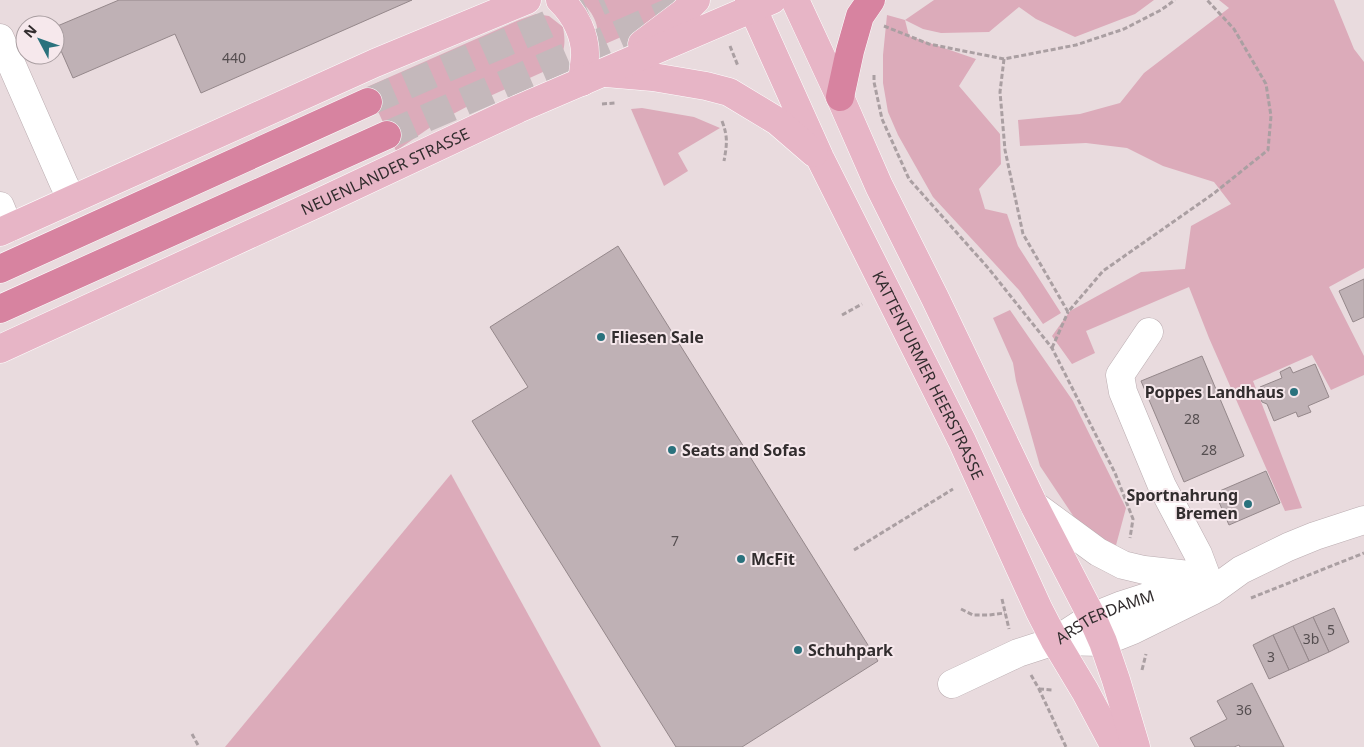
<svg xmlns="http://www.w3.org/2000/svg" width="1364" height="747" font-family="'Noto Sans',sans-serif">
	<rect width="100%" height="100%" fill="#e9dbde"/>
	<g fill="#dcabba">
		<path d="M580,0H680L644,27L596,48C601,26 595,15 580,0Z"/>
		<polygon points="934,0 1154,0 1135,14 1075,37 1036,19 1019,7 989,32 941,33 923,29 905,20 909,36 976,59 959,86 1000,134 1001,164 979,189 985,209 1007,214 1018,246 1061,313 1043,324 1019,290 933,197 898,135 888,112 883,83 883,55 887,15 905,20"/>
		<polygon points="1219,0 1334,0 1354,49 1364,62 1364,268 1329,287 1364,356 1364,375 1331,390 1312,355 1253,381 1302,508 1285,511 1209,338 1189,287 1086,331 1095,353 1072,364 1052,336 1070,311 1141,272 1185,269 1191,226 1231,204 1214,182 1163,166 1127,148 1086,143 1020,146 1018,120 1080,114 1120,103 1144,73 1229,8"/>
		<path d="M536,14L549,16L563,27C566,45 565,52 554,67L470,105L438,122L396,151L367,87L519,20Z"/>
		<polygon points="642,108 694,117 720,128 678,153 688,171 664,186 631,109"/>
		<polygon points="1010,310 1073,401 1126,508 1115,549 1078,523 1040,466 1016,381 1013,363 993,318"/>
		<polygon points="451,474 601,747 225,747"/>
	</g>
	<g fill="#bfb1b5" stroke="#95888b">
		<polygon points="119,0 412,0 201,93 175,34 73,78 55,37 55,27"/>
		<polygon points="618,246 878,661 742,747 676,747 472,421 528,387 490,327"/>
		<polygon points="1364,279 1364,317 1353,322 1339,291"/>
		<polygon points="1202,356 1244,456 1184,482 1141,381"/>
		<polygon points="1315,364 1329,397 1308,406 1311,412 1298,417 1296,412 1274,421 1267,404 1262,402 1259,395 1261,390 1260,387 1282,378 1280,372 1290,367 1293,373"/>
		<polygon points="1266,471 1280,503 1229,525 1215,493"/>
		<polygon points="1334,608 1349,642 1329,652 1313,617"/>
		<polygon points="1313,617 1329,652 1309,661 1293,626"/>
		<polygon points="1293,626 1309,661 1289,670 1273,635"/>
		<polygon points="1273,635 1289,670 1269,679 1253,645"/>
		<polygon points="1252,683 1284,747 1240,747 1239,745 1234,747 1195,747 1190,738 1227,719 1217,701"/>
	</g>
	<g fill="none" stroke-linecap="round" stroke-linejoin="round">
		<g stroke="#c4b8bb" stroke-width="28" stroke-dasharray="28 14" stroke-linecap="butt">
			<polyline points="368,102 604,0"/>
			<polyline points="387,135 684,6"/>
		</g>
		<g stroke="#baacb0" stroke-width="29">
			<g id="minor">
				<polyline points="0,38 64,184 72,199"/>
				<polyline points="0,206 9,228"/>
				<polyline points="1149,332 1120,375 1123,392 1162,486 1198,554 1207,578"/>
				<polyline points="1034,505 1098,552 1123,565 1144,570 1198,576"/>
				<polyline points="1055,641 1103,642 1133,630 1212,591 1241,570 1288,547 1315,536 1364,520"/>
				<path id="s1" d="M952,684L1018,653L1055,641L1092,617L1122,605L1206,578"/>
			</g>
		</g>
		<g stroke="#fff" stroke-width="29">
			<g id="major">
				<path d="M560,0C575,14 586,36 585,57C584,65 583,74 582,82"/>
				<path id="s2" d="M749,0L820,158L962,441L1039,610L1055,641L1085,691L1115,747"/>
				<polyline points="795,0 840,97 879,186 935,298 1034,505 1092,617 1103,642 1116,680 1136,747"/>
				<polyline points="642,44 683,13 696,0"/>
				<polyline points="606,73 653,77 706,86 729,92 777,121 814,153"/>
				<polyline points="0,232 375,63 527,0"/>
				<path id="s3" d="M0,349L318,203L518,109L772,0"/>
			</g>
		</g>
		<g stroke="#fff" stroke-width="29">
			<g id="highway">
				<polyline points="840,97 850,51 860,16 871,0"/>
				<polyline points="0,269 368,102"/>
				<polyline points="0,309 387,135"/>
			</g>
		</g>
		<g stroke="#aa9fa2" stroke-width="3" stroke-dasharray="5 2.5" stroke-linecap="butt">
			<polyline points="884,26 929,44 1004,59 1076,45 1124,29 1161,10 1175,0"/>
			<polyline points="730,46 738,66"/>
			<polyline points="1004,59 1000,92 1005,150 1023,234 1068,312 1103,271 1213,194 1268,150 1271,116 1266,84 1234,29 1207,0"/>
			<polyline points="874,75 874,82 882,119 909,179 989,269 1052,348 1115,473 1133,519 1130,538"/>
			<polyline points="602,104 615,103"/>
			<path d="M722,121C728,137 727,144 724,161"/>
			<polyline points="842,315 862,304"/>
			<polyline points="1052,348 1068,312"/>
			<polyline points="854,550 953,489"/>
			<polyline points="1251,598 1364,553"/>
			<polyline points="1002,599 1009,629"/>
			<polyline points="961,609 973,615 989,615 1005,613"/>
			<polyline points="1142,670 1146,654"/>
			<polyline points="1031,675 1039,689 1066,747"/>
			<polyline points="1039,689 1053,690"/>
			<polyline points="192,734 199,747"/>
		</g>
		<use href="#minor" stroke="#fff" stroke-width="28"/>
		<use href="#major" stroke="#e7b5c6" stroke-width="28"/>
		<use href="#highway" stroke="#d783a0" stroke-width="28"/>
	</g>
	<g fill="#2a727d" stroke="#f6e8ec" stroke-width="2">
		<circle cx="601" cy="337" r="5"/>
		<circle cx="1294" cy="392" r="5"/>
		<circle cx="672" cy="450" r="5"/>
		<circle cx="1248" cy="504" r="5"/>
		<circle cx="741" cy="559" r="5"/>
		<circle cx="798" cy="650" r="5"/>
	</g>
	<g text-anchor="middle" stroke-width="4" stroke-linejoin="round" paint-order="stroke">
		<g font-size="14" fill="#554e50">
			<text x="234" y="63">440</text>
			<text x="1192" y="424">28</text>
			<text x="1209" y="455">28</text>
			<text x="675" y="546">7</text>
			<text x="1331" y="635">5</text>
			<text x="1311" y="644">3b</text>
			<text x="1271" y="662">3</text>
			<text x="1244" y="715">36</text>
		</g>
		<g font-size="16" fill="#322d2e" stroke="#f6e8ec">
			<text dy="6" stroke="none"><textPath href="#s3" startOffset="424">NEUENLANDER STRASSE</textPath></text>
			<text dy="6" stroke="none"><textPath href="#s2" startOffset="416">KATTENTURMER HEERSTRASSE</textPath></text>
			<text dy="6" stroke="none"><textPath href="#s1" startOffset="168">ARSTERDAMM</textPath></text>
		</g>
		<g font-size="16" font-weight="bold" fill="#322d2e" stroke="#f6e8ec" text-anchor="start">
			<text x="611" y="343">Fliesen Sale</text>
			<text x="1284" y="398" text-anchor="end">Poppes Landhaus</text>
			<text x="682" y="456">Seats and Sofas</text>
			<text x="1238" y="501" text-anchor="end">Sportnahrung<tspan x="1238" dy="18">Bremen</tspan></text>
			<text x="751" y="565">McFit</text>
			<text x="808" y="656">Schuhpark</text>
		</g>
	</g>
	<g transform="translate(40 40) rotate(311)"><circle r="24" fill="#f6e8ec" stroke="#a89da0"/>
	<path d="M0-4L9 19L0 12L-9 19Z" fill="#2a727d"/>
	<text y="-8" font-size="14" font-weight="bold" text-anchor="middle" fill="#322d2e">N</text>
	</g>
</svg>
